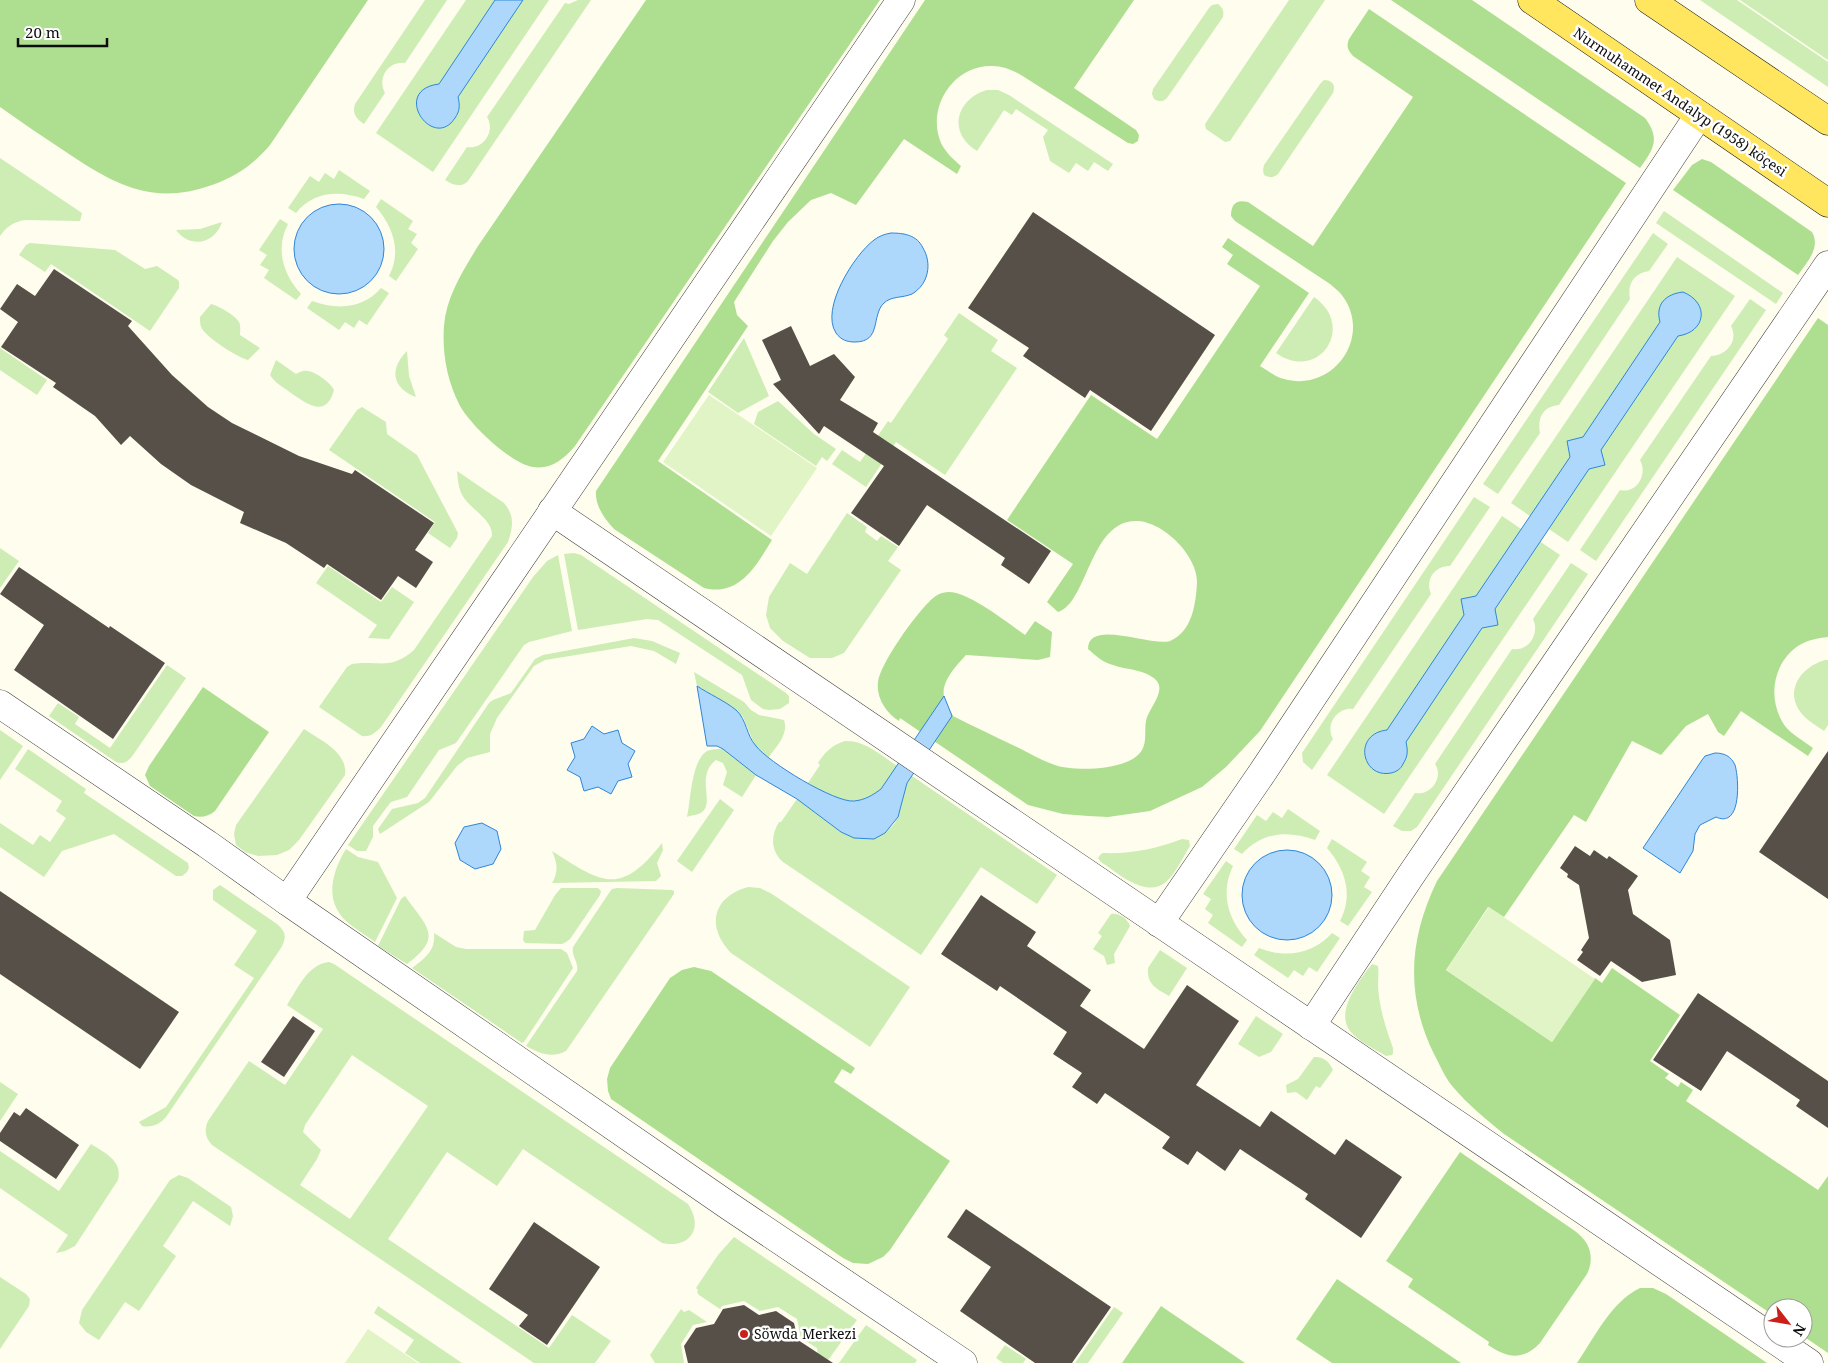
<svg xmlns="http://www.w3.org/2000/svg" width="1828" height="1363" font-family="'Noto Serif',serif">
	<rect width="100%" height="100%" fill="#fffdee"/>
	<g fill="#cdedb4" fill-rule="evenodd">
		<path d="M425,0H447L405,63C388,61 377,78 385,93L364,124C356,119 352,113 355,104Z"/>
		<polygon points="466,0 549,0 433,172 376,133"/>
		<path d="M578,0H591L468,181C461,188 453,185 445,180L467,147C483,150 496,131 487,117L565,3L569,4Z"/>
		<polygon points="1289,0 1325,0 1230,141 1225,142 1206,129 1205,124"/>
		<polygon points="1700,0 1737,0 1828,62 1828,87"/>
		<polygon points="1740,0 1828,0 1828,60"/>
		<path d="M1218,4C1223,8 1224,11 1223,17L1167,98L1163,101H1158L1154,99L1152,94L1153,89L1209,8L1212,5Z"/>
		<path d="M1324,80C1332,80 1336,85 1333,93L1278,174C1273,178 1270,178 1264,175L1263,170L1264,165L1320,84Z"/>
		<path d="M987,90H998L1009,95L1113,164L1108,171L1094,162L1088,171L1076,163L1069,173L1050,161L1043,137L1048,130L1016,109L1012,115L1004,110L977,151C947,133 956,99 987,90Z"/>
		<path d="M0,158L82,213L80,221L25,220C14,222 7,226 0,236Z"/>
		<path d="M339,170L370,191L364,199C340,190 313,191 296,213L288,208L310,176L319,182L325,173L334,179Z"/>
		<path d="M381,199L413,221L408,229L417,234L411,243L418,249L396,281L389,276C402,251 393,227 376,207Z"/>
		<polygon points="1664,211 1783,293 1776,304 1656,223"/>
		<path d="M280,219L288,224C275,249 283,274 301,294L296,300L264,278L269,270L260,265L267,255L259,250Z"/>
		<path d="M222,222C215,244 190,249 176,230L200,229Z"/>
		<path d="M1653,233L1668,244L1649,271C1634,273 1627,284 1630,299L1559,405C1543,406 1537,418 1540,433L1498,494L1483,484Z"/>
		<polygon points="30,243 115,250 145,269 157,266 178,280 179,282 179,288 150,331 51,264 45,272 19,255 26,245"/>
		<polygon points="1677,257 1735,296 1568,542 1511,503"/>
		<path d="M381,288L389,293L367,325L359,320L354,328L345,322L339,330L307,308L312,301C337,310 363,309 381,288Z"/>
		<path d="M1314,297C1357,327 1318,383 1276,353Z"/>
		<path d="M1750,299L1766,310L1596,561L1580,550L1620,490C1637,494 1648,474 1640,460L1711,356C1726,356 1739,341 1731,326Z"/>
		<path d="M211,304C219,306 235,315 239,322C241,326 240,331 240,335L260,348L248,360C237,357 209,339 202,329C200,325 200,322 200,317Z"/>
		<polygon points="959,313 998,340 991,351 1017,368 945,475 896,442 866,487 832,464 842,450 860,462 888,421 891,423 948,339 944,335"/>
		<polygon points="744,338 769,396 738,413 708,392"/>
		<polygon points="0,348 47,380 37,395 0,370"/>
		<path d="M407,351L409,376L416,397C392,388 389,369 407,351Z"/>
		<path d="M276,360L296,374C300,372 303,370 308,371C316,372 331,383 334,390C326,419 307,404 291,393C283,387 275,383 270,375Z"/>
		<polygon points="778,401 814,434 836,449 827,461 822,457 816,466 754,424 758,412"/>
		<polygon points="362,407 386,422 387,434 417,455 458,533 457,538 450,548 428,533 435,522 329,450 357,410"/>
		<path d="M457,471L504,503C515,516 513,527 508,542L381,727C375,733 371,737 362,736L319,707L347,667L352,664C379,660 390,671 414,650L492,536C493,520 472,510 464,498C458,489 458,480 457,471Z"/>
		<path d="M1474,497L1490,507L1450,566C1434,566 1425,580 1431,594L1353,709C1337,707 1325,725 1333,739L1312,770L1303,762L1302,753Z"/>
		<polygon points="847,513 867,527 865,532 877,541 881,536 898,547 888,561 901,570 844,653 832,658 810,658 783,641 770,628 766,615 769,597 790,563 807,574"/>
		<polygon points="1502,516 1560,555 1384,814 1327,775"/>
		<polygon points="0,548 19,561 0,588"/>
		<polygon points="574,553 581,555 786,693 789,696 789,703 780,709 769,710 763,709 751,700 742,675 658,620 647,619 578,630 564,554"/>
		<polygon points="558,555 572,631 529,642 524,645 456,743 439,750 407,797 391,802 387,807 373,826 373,837 366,851 357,851 348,845 533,577 547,561"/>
		<path d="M1571,563L1588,574L1417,827L1411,831H1402L1393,826L1415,793C1431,796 1444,777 1435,764L1512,649C1529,652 1540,633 1533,619Z"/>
		<polygon points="328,566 381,602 392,587 414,602 389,639 368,638 377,625 316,583"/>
		<polygon points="634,638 652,641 680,653 676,664 654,651 631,646 545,660 534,666 497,718 490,734 490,752 467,758 457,766 429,802 380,834 378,829 392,809 418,803 425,798 489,703 493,700 511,693 535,659 543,655"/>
		<path d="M1825,660H1828V725L1824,731C1817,726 1808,721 1802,714C1783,691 1801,667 1825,660Z"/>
		<path d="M167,665L186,678L133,755C128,761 125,765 116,762L49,716L58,703L79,717L75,724L110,748Z"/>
		<path d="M694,672L744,702L751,710L759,715L784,720C789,734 776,747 768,758L755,746L743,717L735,710L697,686Z"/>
		<path d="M304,729C320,740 348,752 345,775L299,840L289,850L277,855L258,856L245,852L236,845L234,834L236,825Z"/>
		<polygon points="0,730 23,746 0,780"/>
		<path d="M845,741C865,740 882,756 897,766C892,774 887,783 881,789C857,811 831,798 808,783L820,765L818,763C825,752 832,745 845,741Z"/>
		<polygon points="28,749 86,789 84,793 188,863 189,868 187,872 182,876 176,876 114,834 62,851 44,877 0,847 0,823 33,845 40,835 50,842 66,818 56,811 62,801 15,769"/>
		<path d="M723,749L756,775L742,797L723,785L727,772L723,763L716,760C695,776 715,802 702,812C699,815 692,815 687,817C691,800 691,761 707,751C712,749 718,749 723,749Z"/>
		<path d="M912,776L1057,875L1037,904L981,867L921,955L783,862C770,850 771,835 779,822H781L797,799L841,832L854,837L865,839L885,833L894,824L898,817L907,783Z"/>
		<polygon points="720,799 734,810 692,872 677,861"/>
		<path d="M1288,809L1320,831L1315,840C1288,830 1262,832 1242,854L1234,849L1257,815L1266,821L1273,812L1282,818Z"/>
		<path d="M1182,839L1189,840L1190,846C1183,857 1176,873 1166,882C1146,899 1118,873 1101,862L1098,858L1101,854L1103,853C1131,854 1156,849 1182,839Z"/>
		<path d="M1332,839L1367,862L1361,871L1370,877L1364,887L1372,892L1348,926L1340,921C1354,895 1345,869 1327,848Z"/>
		<path d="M662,843L663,850L657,863L661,876L656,881L552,883C559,872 557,862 552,851C602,883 620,897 662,843Z"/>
		<path d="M346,849L358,857L378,862L397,898L375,942C366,935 355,929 346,921C324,900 332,872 346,849Z"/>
		<path d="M1226,861L1233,866C1220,893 1228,919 1247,940L1242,947L1208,923L1213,915L1205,909L1211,899L1203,894Z"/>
		<path d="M220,885L277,924C286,932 287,937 281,948L166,1117C160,1124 152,1128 142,1126L139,1122L166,1107L254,978L234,965L257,931L213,900V890Z"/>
		<path d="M748,887L760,888L772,894L910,987L870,1047L731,953C706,927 712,897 748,887Z"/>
		<polygon points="561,888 598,888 601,891 600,895 570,939 566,942 562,944 525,943 523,940 524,931 535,930 555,895"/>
		<path d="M617,888L672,890L674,891V894L566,1051C551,1059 539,1053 526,1046L577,971C579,962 571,956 573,947L609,893L612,889Z"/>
		<path d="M405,896C427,927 444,937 407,964L378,946L401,899Z"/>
		<path d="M1111,914C1119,913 1127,918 1130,926L1114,954L1115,963L1107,965L1104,956L1093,949L1102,936L1098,933Z"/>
		<path d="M434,933L456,947L466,949H561L567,953L573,968L524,1042L522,1043L412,968C425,958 436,950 434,933Z"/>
		<path d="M1332,933L1340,938L1317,972L1309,967L1303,976L1294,970L1288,978L1254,955L1259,948C1285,958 1312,955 1332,933Z"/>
		<path d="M1160,950L1187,968L1169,996C1156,988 1147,985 1148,968Z"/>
		<path d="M329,962L334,964L688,1204C704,1228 690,1249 662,1243L523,1149L497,1186L447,1152L388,1239L549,1348L572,1315L611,1341L595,1363H534L212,1145C205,1137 204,1130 208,1121L249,1061L285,1085L323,1029L287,1005C298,988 308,964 329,962ZM352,1055L428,1106L350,1219L300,1185L317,1159L321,1150L303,1132L305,1125Z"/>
		<path d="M1372,964L1378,966C1379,973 1378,979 1378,986C1379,1007 1386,1029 1393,1048V1053L1392,1055L1386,1056C1375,1049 1359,1042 1350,1031C1335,1012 1359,980 1372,964Z"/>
		<polygon points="1256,1016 1283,1034 1271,1052 1259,1057 1238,1044"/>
		<path d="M1314,1057C1323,1056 1330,1062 1333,1070L1320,1088L1316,1086L1307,1100L1296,1092L1287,1093L1286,1085L1298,1079Z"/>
		<polygon points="0,1082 18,1094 0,1121"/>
		<path d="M91,1144C105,1153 123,1161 118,1180L75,1246L65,1251L56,1253L68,1235L0,1188V1151L59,1191Z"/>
		<polygon points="179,1175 188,1178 231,1207 233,1216 230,1226 193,1201 163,1246 176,1256 139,1311 125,1302 99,1340 86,1332 79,1323 82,1310 170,1180"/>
		<polygon points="734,1237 857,1320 826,1363 819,1363 817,1348 801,1338 797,1319 778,1307 760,1311 744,1301 722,1306 720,1309 699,1295 697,1292 698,1290 696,1288 718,1255"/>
		<polygon points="0,1277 26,1294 30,1299 29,1306 0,1349"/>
		<polygon points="378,1306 462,1363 420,1363 405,1353 414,1340 374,1313"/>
		<polygon points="1114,1307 1123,1313 1088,1363 1075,1363"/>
		<polygon points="681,1309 684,1312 689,1310 707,1322 693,1325 681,1344 684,1363 655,1363 650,1355"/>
		<polygon points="866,1325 917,1360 915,1363 839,1363"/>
		<polygon points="1005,1345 1026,1359 1023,1363 1003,1363 996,1358"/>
	</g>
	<g fill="#aedf91">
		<path d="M0,0H368L270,145C254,164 236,177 212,185C151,207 112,183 63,150C42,136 21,122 0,107Z"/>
		<path d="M646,0H880L575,446C564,459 551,470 533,467C510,463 469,424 459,404C447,380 442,353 444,326C446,297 463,271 478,246Z"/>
		<path d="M925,0H1134L1074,88L1136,130L1139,135L1138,141L1133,144L1128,143L1021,75C1012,70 1003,66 992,66C953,65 926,108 941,143C946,153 953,159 961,166L957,174L904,139L856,205L831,193L811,200L788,222L773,241L734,302L737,315L748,326L658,461L772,540C756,566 739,597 704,588L614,529C604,518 595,506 596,491Z"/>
		<path d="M1391,0H1472L1645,118C1661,139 1653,150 1640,168Z"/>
		<path d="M1369,9L1626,183L1260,731L1226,767L1202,787L1150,811L1108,817L1088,816L1063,814L1028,805L900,718L899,721C886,713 876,698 878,682C880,664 915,615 929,602C934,596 941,592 949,592C969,592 1008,623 1025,635L1035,621L1052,632L1050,657L1038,660L966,655C957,665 941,681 944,697C946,703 950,710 953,716C975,727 998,738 1021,749C1032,755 1043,761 1055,765C1075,772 1124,770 1139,754C1148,745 1144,732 1146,721C1148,709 1167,691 1156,680C1145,669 1126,670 1113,665C1102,662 1096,656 1088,649C1088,618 1152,647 1170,641C1192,632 1196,604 1197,582C1197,569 1189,555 1180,545C1170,534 1154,522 1138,521C1090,518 1088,603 1058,612L1047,602L1073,564L1007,520L1091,395L1157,439L1260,286L1227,264L1233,255L1222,247L1228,238L1309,293L1260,366C1268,371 1276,377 1284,379C1334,393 1374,335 1341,294C1338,290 1333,287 1330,284L1235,221L1231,216C1231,204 1236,199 1248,202L1313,246L1413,97L1353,56C1348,50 1346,47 1349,39Z"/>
		<path d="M1702,159L1711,162L1812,232C1821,248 1807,262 1798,275L1673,190L1692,165Z"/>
		<path d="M1818,318L1828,325V637C1818,638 1807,640 1798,646C1772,664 1767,700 1785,726C1792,735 1804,741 1813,748L1808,756L1741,711L1724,736L1718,732L1708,714L1686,726L1661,755L1632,741L1586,822L1574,815L1504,917L1488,907L1446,970L1552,1042L1595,978L1602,983L1612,968L1680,1015L1650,1061L1669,1074L1665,1078L1678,1087L1681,1082L1693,1090L1686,1101L1818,1190L1828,1176V1353L1803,1336V1308H1773V1315L1504,1134C1487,1120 1468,1105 1453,1087C1445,1078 1440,1065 1434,1054C1405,995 1409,939 1437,881Z"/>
		<path d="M203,687L269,732L215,811C209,816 202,818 194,816L150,786L145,775L149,766Z"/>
		<polygon points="694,967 711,971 855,1068 851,1074 842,1069 834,1082 950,1161 890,1250 883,1257 868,1264 853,1263 843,1258 611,1099 608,1091 607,1079 610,1068 670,978 682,970"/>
		<path d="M1460,1152L1575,1231C1590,1242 1595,1257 1587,1274L1540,1343C1523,1361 1507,1358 1488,1345L1489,1342L1408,1287L1413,1279L1386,1261Z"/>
		<polygon points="1337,1279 1461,1363 1332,1363 1296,1339"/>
		<path d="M1640,1288H1653L1666,1294L1767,1363H1577C1594,1338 1612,1301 1640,1288Z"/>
		<polygon points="1161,1306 1245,1363 1122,1363"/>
	</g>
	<g fill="#e0f4c6">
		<polygon points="709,395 817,468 771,536 663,462"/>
		<polygon points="1489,907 1595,979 1552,1042 1446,970"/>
		<polygon points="368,1329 418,1363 345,1363"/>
	</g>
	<g fill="#add8fc" stroke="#2e86d9">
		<path d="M495,0H523L458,97C460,105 460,111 455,118C433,152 390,90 439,84Z"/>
		<circle cx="339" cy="249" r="45"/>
		<path d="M891,233C904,233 917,235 923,248C932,263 929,284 912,294C903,298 891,296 884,303C871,315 882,342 855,342C847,342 841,340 836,333C820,309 854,255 874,240C879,236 885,234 891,233Z"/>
		<path d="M1683,292C1710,303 1706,332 1678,336L1601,450L1605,465L1589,469L1495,609L1498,625L1482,628L1406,742C1408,751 1408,756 1403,764C1401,769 1396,772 1391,773C1362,779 1352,734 1387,730L1464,615L1461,599L1476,596L1570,457L1567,441L1583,437L1660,322C1655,304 1666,294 1683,292Z"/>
		<path d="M697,686C709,694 725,701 736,710C747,720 746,735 756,746C768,762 835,803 854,801C865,800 873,795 881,789L944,696L952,716L907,783L898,817L885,833L874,839L854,838L841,832L797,799L756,775L723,749L717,746H707Z"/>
		<polygon points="592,726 604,734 618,730 622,743 635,751 628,764 632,777 618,781 611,794 598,787 584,791 580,777 567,770 575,757 571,743 584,739"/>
		<path d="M1715,753C1724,753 1731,756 1735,765C1739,778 1742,829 1716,817L1700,825L1695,834L1693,851L1680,873L1643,848L1702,760L1705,756Z"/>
		<polygon points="482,823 497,831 501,849 493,864 475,869 460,860 455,843 464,827"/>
		<circle cx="1287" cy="895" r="45"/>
	</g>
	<g fill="#575049">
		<polygon points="1033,212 1215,335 1151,431 1090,390 1085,398 1023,356 1029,348 968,308"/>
		<polygon points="54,269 132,321 128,326 172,375 208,407 232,423 299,456 352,474 355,470 434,523 415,550 433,562 416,588 398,576 381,600 327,564 324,568 286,543 240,523 244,512 191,485 161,464 130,436 121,445 95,416 53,387 56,383 1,347 18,322 0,309 17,284 35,296"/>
		<polygon points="791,326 810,366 834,354 855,377 840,400 878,423 873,432 1051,551 1029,584 1001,565 1005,558 927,505 899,546 851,513 884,466 824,426 819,434 773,384 781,380 762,340"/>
		<polygon points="19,567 109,628 110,626 165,663 113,739 14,670 44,625 0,594"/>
		<polygon points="1828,751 1828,899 1759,852"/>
		<polygon points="1575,846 1590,856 1594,850 1607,859 1609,856 1638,876 1628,890 1633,914 1670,940 1676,975 1642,982 1611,961 1600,976 1577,960 1583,952 1581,950 1589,938 1579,885 1567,877 1568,874 1560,868"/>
		<polygon points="0,891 179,1012 140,1069 0,974"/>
		<polygon points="981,895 1036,932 1027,946 1091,990 1080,1006 1144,1049 1187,985 1239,1021 1196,1085 1260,1127 1271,1111 1335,1155 1346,1139 1402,1177 1361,1238 1305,1199 1308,1194 1240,1149 1225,1171 1197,1151 1188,1165 1162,1148 1170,1137 1105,1093 1097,1104 1072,1087 1082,1073 1053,1054 1067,1032 1000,986 997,991 941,954"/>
		<polygon points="1698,993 1828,1081 1828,1128 1796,1106 1800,1100 1727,1051 1701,1091 1653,1060"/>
		<polygon points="293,1016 315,1031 284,1077 261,1062"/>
		<polygon points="26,1108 79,1145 56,1179 0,1141 0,1133 14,1112 20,1116"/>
		<polygon points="966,1209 1111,1307 1072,1363 1035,1363 960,1311 991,1267 947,1237"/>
		<polygon points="534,1222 600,1267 547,1345 519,1326 528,1315 489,1289"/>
		<polygon points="744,1305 759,1315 776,1311 794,1323 798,1340 833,1363 688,1363 684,1346 696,1328 714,1324 723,1309"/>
	</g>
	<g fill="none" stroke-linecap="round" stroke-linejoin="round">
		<g stroke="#404040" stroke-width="29">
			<g id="minor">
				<polyline points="901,0 287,901 729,1206 963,1363"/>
				<polyline points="552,511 1809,1363"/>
				<polyline points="0,704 207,844 287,901"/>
				<polyline points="1159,923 1262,773 1699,115"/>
				<polyline points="1311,1026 1411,875 1828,265"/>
			</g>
		</g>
		<g stroke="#1e1e1e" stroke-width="29">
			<g id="major">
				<polyline points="1532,0 1828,203"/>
				<polyline points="1649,0 1828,121"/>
			</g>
		</g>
		<use href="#minor" stroke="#fff" stroke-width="28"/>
		<use href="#major" stroke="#ffe65e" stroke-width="28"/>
	</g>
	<circle fill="#ca2019" stroke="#fff" stroke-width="2" cx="744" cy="1334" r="5"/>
	<g text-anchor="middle" stroke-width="5" stroke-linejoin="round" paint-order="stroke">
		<g font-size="14" fill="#0d0d0d" stroke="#fff">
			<text transform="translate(1680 102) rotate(34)" y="5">Nurmuhammet Andalyp (1958) köçesi</text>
		</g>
		<g font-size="14" fill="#0d0d0d" stroke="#fff" text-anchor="start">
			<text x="754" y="1339">Söwda Merkezi</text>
		</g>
	</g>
	<g transform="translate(1788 1323) rotate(121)"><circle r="24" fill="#ffffff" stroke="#9e9e9e"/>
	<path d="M0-4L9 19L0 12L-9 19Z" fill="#ca2019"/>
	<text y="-8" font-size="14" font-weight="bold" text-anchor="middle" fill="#0d0d0d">N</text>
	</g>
	<path d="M18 38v8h89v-8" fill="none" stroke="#0d0d0d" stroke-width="2.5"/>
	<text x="25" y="38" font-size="15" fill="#0d0d0d" stroke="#ffffff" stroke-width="4" paint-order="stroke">20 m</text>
</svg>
